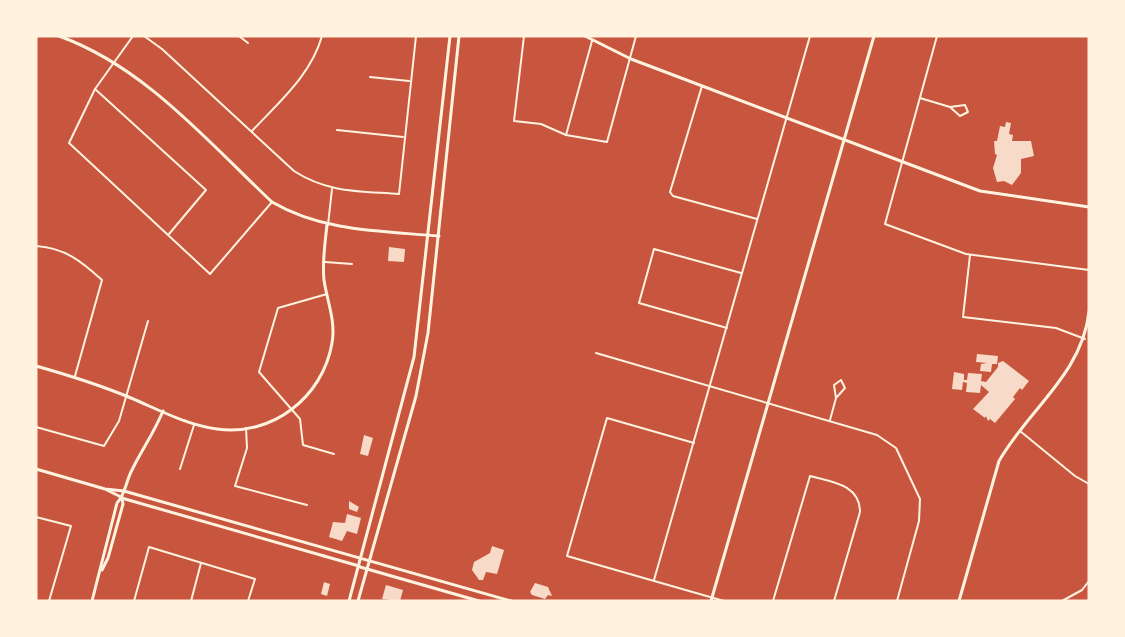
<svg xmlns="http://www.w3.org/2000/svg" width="1125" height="637" font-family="'PT Sans',sans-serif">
	<rect width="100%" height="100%" fill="#c8553d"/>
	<g fill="#f7dbc8">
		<polygon points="1006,122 1011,123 1009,134 1013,135 1012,141 1031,141 1034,156 1021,159 1021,173 1012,185 1004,181 997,182 993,168 997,155 995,154 994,141 997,141 1000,126 1005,127"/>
		<polygon points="389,247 405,249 404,262 388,261"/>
		<polygon points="977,354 998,356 997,364 992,364 991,372 980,371 981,364 987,363 976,362"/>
		<polygon points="1003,361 1029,381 1022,390 1020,388 1013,397 1015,399 995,423 990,419 988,421 986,416 985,418 973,409 989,392 981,385 980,393 966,392 967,383 963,382 962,390 952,389 954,372 964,374 964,380 967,380 968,373 982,374 981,381 986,382 998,367 998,363"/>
		<polygon points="364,435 373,438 368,456 360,454"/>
		<polygon points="349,501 359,507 357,512 349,509"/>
		<polygon points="347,514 361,518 357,534 347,531 342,541 329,537 333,522 345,523"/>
		<polygon points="492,546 504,550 497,574 486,572 483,580 479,580 472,570 474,562 490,553"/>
		<polygon points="324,582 330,584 327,596 321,594"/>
		<polygon points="535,583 548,587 552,596 548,595 545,599 532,595 530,592"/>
		<polygon points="386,585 403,590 400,601 382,599"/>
	</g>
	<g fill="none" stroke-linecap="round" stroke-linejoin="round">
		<g stroke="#fff3e0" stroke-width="2">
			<polyline points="133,36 95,89 69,143 210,274 272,202"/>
			<path d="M144,36L162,49L294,171C328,193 359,191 399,194L416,36"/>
			<polyline points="239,36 248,43"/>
			<polyline points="524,36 514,121 541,124 566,135 607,142 636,36"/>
			<polyline points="937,36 885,224 966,254 1089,270"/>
			<polyline points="370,77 409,81"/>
			<polyline points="702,86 670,192 673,196 757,219"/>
			<polyline points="95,89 206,190 169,234"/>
			<polyline points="920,98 950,107 960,116 968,112 965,105 950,107"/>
			<polyline points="337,130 403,137"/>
			<path d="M252,131C279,102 311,75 322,36"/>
			<polyline points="566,135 592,41"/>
			<polyline points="328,225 332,189"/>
			<path d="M36,246C65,248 81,261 102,280L75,376"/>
			<polyline points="970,255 963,317 1056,328 1085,339"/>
			<polyline points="325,262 352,264"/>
			<polyline points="327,294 278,308 259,372 300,419 303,445 334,454"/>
			<polyline points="727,328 639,303 654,249 741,273"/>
			<polyline points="596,353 877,435 896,448 920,499 919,521 897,601"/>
			<polyline points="830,420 836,398 845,388 841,380 834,385 836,398"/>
			<polyline points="36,427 104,446 119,421 148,321"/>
			<polyline points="246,428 247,448 235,486 307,505"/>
			<polyline points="1020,431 1075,476 1089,484"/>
			<polyline points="694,443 607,418 567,556 724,601"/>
			<polyline points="180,469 194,425"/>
			<polyline points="36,517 71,526 49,601"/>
			<polyline points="654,580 810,36"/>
			<polyline points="134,601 149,547 255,579 248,601"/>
			<polyline points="191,601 201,563"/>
			<path d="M773,601L810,476C831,482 860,484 860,512L834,601"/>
			<polyline points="1062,601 1082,590 1089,581"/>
		</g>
		<g stroke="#fff3e0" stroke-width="3">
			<path d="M59,36C145,67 207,141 272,202C323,232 382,231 439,236"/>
			<polyline points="585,36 631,59 980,191 1089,207"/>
			<path d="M36,366C68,375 100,385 131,398C159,410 187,425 217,429C272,437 323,397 332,343C336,321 327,301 324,280C322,262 325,243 327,225"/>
			<polyline points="324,556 359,566"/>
			<polyline points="102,570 108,558 123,504 122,498"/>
			<path d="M92,601L117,503C125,495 126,482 131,472C141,451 154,433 163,411"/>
			<polyline points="711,601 874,36"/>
			<path d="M959,601L999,461C1028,410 1082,374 1089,312"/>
		</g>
		<g stroke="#fff3e0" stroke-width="3">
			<polyline points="36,469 105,489 124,491 511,601"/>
			<polyline points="107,490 125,499 324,556"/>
			<polyline points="360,567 479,601"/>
			<polyline points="349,601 414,357 450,36"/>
			<polyline points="358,601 416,396 428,333 459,36"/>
		</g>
	</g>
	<rect width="1125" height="637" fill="none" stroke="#fff3e0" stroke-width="75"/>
</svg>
